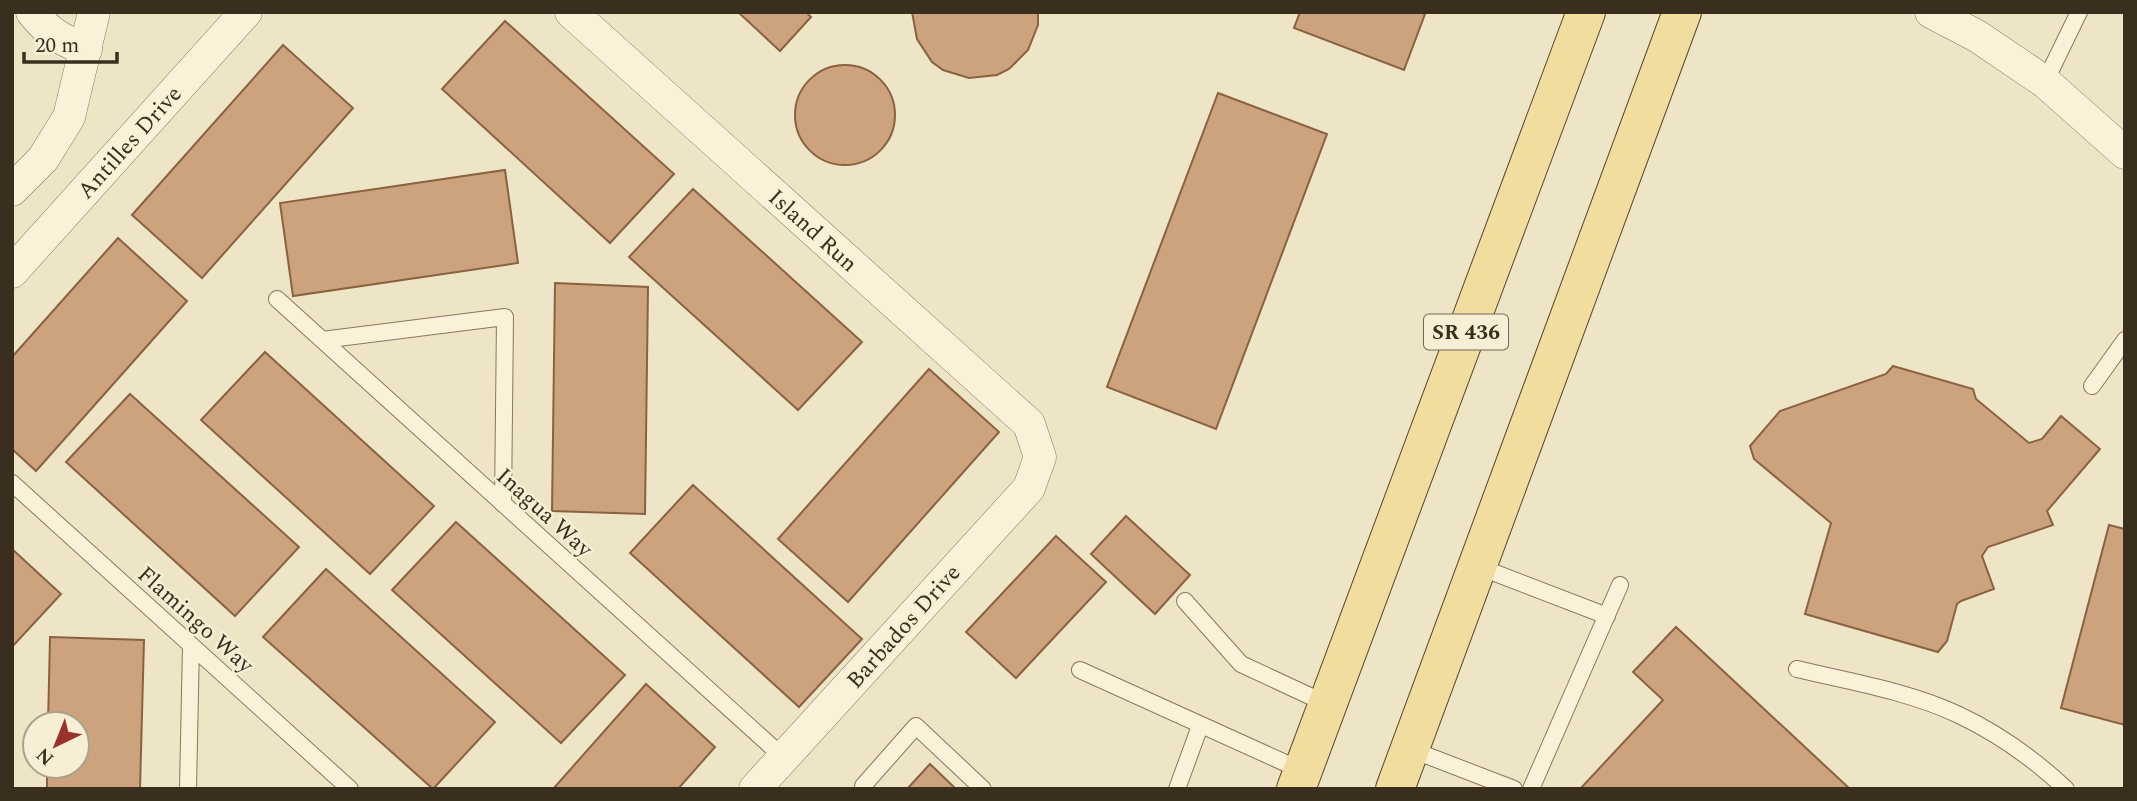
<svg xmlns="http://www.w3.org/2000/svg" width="2137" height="801" font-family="Spectral,serif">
	<rect width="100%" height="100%" fill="#eee5c6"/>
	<g fill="#cca37c" stroke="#896241" stroke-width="2">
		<polygon points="738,12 806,12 811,17 780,51"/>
		<polygon points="912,12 1038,12 1038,25 1028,50 1009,69 997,75 969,78 943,70 932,62 917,39"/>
		<polygon points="1300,12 1420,12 1425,14 1404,70 1294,28"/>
		<polygon points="505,21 674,174 610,243 442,89"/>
		<polygon points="283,45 353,108 202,278 132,215"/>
		<circle cx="845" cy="115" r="50"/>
		<polygon points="1218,93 1327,134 1216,429 1107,387"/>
		<polygon points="505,170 518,263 293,296 280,203"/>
		<polygon points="693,189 862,342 798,410 629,257"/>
		<polygon points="118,238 187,301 36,471 12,449 12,357"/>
		<polygon points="555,283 648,287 645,514 552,511"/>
		<polygon points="265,352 434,506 370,574 201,420"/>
		<polygon points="1893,366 1973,389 1976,399 2029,443 2042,439 2061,416 2100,449 2047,511 2053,525 1988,547 1982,556 1994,589 1961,601 1957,604 1947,641 1938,652 1805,614 1831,523 1754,459 1750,446 1780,411 1886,374"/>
		<polygon points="929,369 999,432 848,602 778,539"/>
		<polygon points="130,394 299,547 235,616 66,462"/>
		<polygon points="693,485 862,639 799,707 630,553"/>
		<polygon points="1126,516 1190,575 1155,614 1091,554"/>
		<polygon points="456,522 625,675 561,743 392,590"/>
		<polygon points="2109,525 2125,529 2125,725 2061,708"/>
		<polygon points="1056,536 1106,582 1016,678 966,632"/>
		<polygon points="12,549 61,594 12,647"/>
		<polygon points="326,569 495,722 433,789 263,637"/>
		<polygon points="1676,627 1850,789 1580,789 1663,700 1633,672"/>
		<polygon points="50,637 144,640 140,789 47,789 47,766 77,766 77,724 48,724"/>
		<polygon points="646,684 715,747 678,789 553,789"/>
		<polygon points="930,764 956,789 907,789"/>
	</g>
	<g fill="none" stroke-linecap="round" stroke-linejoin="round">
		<g stroke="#8a775b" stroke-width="18">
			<g id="service">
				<polyline points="2045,82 2079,12"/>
				<polyline points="277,299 783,757"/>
				<polyline points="322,340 505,317 503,504"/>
				<polyline points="2092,386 2125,340"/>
				<polyline points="12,483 350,789"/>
				<polyline points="1477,566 1607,616"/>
				<polyline points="1185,601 1241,664 1327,704"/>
				<path d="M1797,669C1851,682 1908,691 1959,715C1997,733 2035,760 2066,789"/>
				<polyline points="1080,670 1303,771"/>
				<polyline points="1410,749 1514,789"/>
				<polyline points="863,786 916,726 983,789"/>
				<polyline points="188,789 191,645"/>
				<polyline points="1177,789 1200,726"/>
				<polyline points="1531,789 1620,585"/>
			</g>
		</g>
		<g stroke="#8a775b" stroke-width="33">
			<g id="minor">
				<path d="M32,12C49,33 61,40 86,49"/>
				<path id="s1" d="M571,12L1029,424L1040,457L1029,488L755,789"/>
				<polyline points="1931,12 1977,36 2045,82 2125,153"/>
				<polyline points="12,190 43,159 69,117 94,12"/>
				<path id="s2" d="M12,272L246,12"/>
			</g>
		</g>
		<g stroke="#58452f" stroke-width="40">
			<g id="primary">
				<polyline points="1296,789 1586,12"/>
				<polyline points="1395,789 1682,12"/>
			</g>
		</g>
		<use href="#service" stroke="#f9f2d9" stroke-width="16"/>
		<use href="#minor" stroke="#f9f2d9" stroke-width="32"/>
		<use href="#primary" stroke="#f1dd9e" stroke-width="38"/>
	</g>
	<g text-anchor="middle" stroke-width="5" stroke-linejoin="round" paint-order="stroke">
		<rect fill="#f6efd5" stroke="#726856" stroke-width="2" x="1424" y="314.5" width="84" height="35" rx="5"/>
		<g font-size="21" font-weight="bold" fill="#3a2e1f">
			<text x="1466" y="339">SR 436</text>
		</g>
		<g font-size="23" fill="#3a2e1f" stroke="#f6efd5">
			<text dy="8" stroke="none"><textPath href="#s2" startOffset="175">Antilles Drive</textPath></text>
			<text dy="8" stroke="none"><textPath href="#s1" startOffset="326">Island Run</textPath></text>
			<text transform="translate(545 512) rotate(42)" y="8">Inagua Way</text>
			<text transform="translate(196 619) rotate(42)" y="8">Flamingo Way</text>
			<text transform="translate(903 626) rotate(-48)" y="8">Barbados Drive</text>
		</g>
	</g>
	<rect width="2137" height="801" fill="none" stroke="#3a2e1f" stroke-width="28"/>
	<g transform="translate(56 745) rotate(223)"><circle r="33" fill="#f6efd5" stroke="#aba28c" stroke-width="2"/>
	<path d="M0-5L12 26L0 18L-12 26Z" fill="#99322b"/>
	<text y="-10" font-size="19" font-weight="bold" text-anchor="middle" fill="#3a2e1f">N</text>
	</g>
	<path d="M24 52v10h93v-10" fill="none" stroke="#3a2e1f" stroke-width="3.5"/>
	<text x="35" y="52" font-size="21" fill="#3a2e1f" stroke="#f6efd5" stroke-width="5" paint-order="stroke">20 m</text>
</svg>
